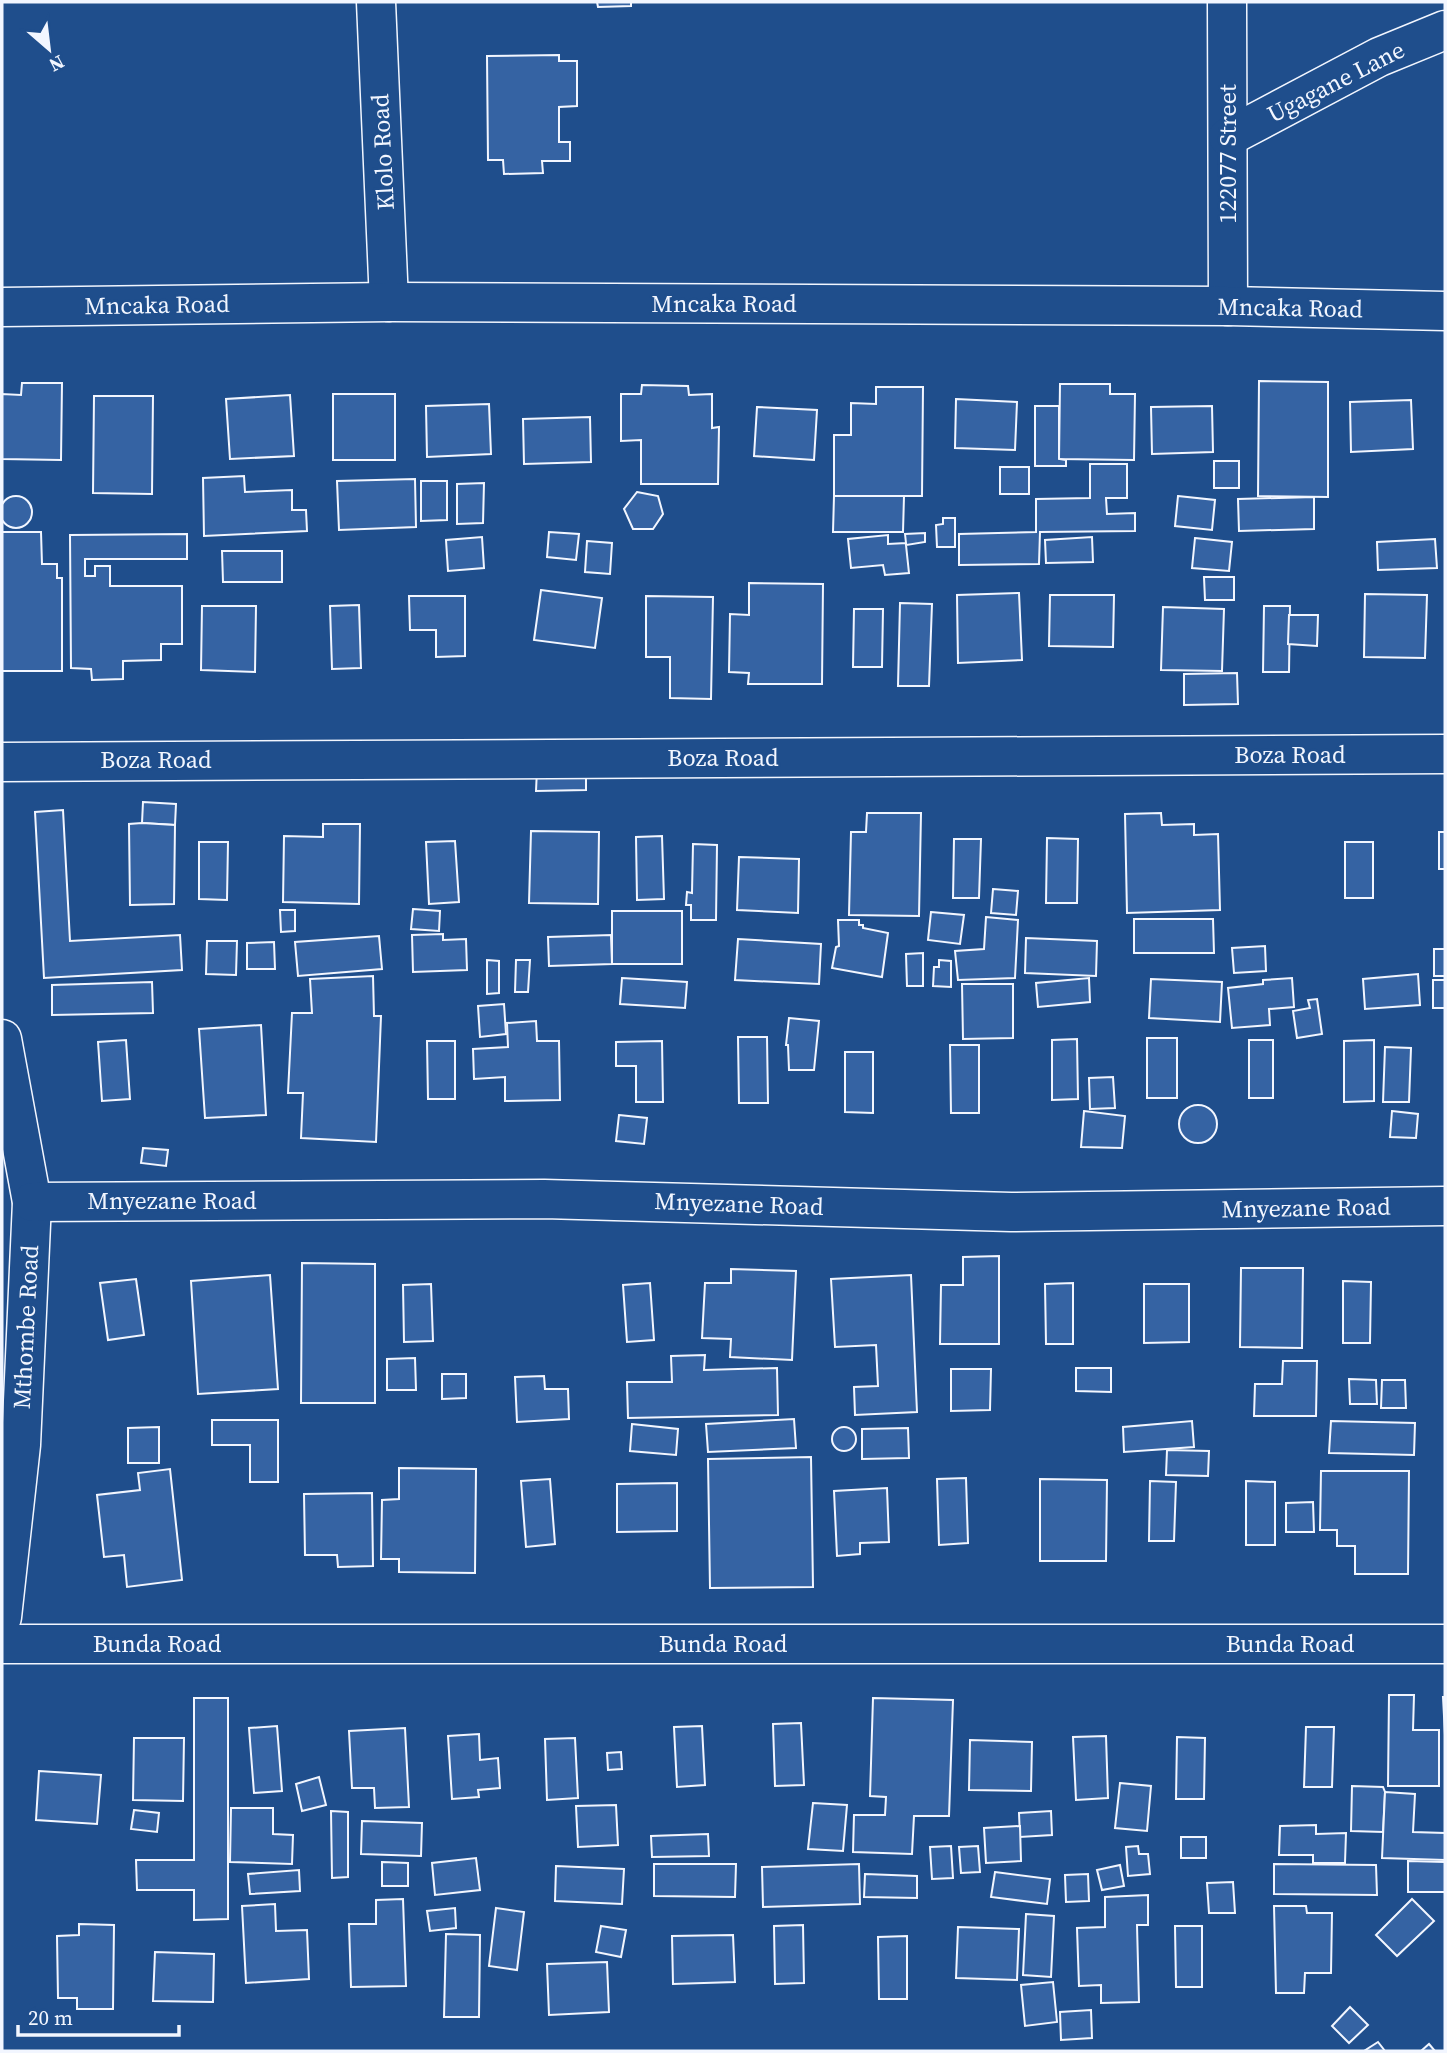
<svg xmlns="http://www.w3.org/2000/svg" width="1447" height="2053" font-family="'Source Serif 4',serif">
	<rect width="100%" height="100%" fill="#1f4e8c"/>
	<g fill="#3563a3" stroke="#f2f6ff" stroke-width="2">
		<polygon points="597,2 631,2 631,6 598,7"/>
		<polygon points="559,55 559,61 577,61 577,106 559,107 559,142 570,142 570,161 542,161 543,173 504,174 503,160 488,160 487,56"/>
		<polygon points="1259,381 1328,382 1328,497 1258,496"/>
		<polygon points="22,383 62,383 61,460 2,459 2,394 21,395"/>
		<polygon points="1060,384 1110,384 1110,394 1135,394 1134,460 1059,459"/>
		<polygon points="642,385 688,386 689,395 712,394 712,428 719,427 718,484 641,484 641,440 621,441 621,394 641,394"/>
		<polygon points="876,387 923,387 922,496 834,496 834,435 851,435 851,403 876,404"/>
		<rect x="333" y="394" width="62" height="66"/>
		<polygon points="290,395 294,456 230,459 226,399"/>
		<polygon points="94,396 153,396 152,494 93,493"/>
		<polygon points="956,399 1017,402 1015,450 955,448"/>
		<polygon points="1411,400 1413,449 1351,452 1350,402"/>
		<polygon points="489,404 491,454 427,457 426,406"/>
		<polygon points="1035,406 1059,406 1059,459 1066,460 1066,466 1035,466"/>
		<polygon points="1212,406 1213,452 1152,454 1151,407"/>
		<polygon points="757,407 817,410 814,460 754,456"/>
		<polygon points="590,417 591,462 524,464 523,419"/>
		<rect x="1214" y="461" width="25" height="27"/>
		<polygon points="1090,464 1127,464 1127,498 1106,498 1107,514 1135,513 1135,531 1040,532 1039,564 959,565 959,534 1036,532 1036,499 1090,498"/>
		<rect x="1000" y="467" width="29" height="27"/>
		<polygon points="244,476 245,492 292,490 292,510 306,510 307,531 204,536 203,478"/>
		<polygon points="415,479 416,527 339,530 337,481"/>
		<polygon points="421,481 447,481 447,520 421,521"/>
		<polygon points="484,483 483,523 457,524 457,484"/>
		<polygon points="637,492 658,496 663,514 653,529 633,529 624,509"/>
		<circle cx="16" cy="512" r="16"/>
		<polygon points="834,496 904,496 903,532 833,532"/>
		<polygon points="1178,496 1215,500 1212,530 1175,526"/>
		<polygon points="1314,497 1314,529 1239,531 1238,499"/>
		<polygon points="943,518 955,518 955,547 937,547 936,525 943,524"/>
		<polygon points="2,532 41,532 42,564 57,564 57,578 62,578 62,671 2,671"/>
		<polygon points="549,532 579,534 576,560 547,557"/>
		<polygon points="925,533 925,542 906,545 909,573 885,575 883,565 851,568 848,539 888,535 888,544 906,543 905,534"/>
		<polygon points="187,534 187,559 85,559 85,576 95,576 95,566 110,566 110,586 182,586 182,644 161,644 161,660 123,661 123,679 92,680 91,669 71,668 70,535"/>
		<polygon points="482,537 484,568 448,571 446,540"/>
		<polygon points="1092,537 1093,562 1046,563 1045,540"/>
		<polygon points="1195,538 1232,542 1229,571 1192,568"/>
		<polygon points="1435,539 1437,568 1378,570 1377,542"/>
		<polygon points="587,541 612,543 610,574 585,572"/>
		<polygon points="222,551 282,551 282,582 223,582"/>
		<polygon points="1204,577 1234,577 1234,600 1205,600"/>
		<polygon points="749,583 823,584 822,684 748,684 749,673 729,672 730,614 749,615"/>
		<polygon points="541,590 602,598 595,648 534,640"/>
		<polygon points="1019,593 1022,660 958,663 957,595"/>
		<polygon points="1365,594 1427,595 1425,658 1364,657"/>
		<polygon points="1050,595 1114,595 1113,647 1049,646"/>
		<polygon points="409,596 465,596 465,656 436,657 436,630 410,630"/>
		<polygon points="646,596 713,597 711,699 670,698 670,657 646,657"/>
		<polygon points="900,603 932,604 929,686 898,686"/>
		<polygon points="359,605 361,668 332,669 330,606"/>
		<polygon points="202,606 256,606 255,672 201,670"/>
		<polygon points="1264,606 1290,606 1289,672 1263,672"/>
		<polygon points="1163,607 1224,609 1222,671 1161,670"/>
		<polygon points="854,609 883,609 882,667 853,667"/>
		<polygon points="1289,615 1318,615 1317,646 1288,644"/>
		<polygon points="1237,673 1238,704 1184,705 1184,674"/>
		<polygon points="537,769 586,769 586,790 536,791"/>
		<polygon points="143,802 176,804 175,825 142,823"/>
		<polygon points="63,810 70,941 180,935 182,970 44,978 35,812"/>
		<polygon points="867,813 921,813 919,916 849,915 851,832 866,832"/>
		<polygon points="1161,813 1162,825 1194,824 1194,835 1218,834 1220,910 1127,913 1125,814"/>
		<polygon points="142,823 175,825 174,904 130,905 129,824"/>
		<polygon points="323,824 360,824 359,904 283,902 284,836 323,837"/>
		<polygon points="531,831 599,832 598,904 529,903"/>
		<rect x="1439" y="832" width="6" height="37"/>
		<polygon points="662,836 664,899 637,900 636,837"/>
		<polygon points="1047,838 1078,839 1077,903 1046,903"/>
		<polygon points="954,839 981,839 979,898 953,898"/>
		<polygon points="455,841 459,902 429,904 426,842"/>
		<polygon points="199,842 228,842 227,900 199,899"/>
		<rect x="1345" y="842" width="28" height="56"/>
		<polygon points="693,844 717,845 716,920 691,920 691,905 686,905 687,892 692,893"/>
		<polygon points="739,857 799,859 798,913 737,910"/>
		<polygon points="993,889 1018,891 1016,915 991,913"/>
		<polygon points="413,909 440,911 439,931 411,929"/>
		<polygon points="280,910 295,910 295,931 281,932"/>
		<rect x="612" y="911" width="70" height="53"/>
		<polygon points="931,912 964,915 960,944 928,940"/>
		<polygon points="986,917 1018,920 1015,978 958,980 955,951 984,949"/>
		<polygon points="1134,919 1213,919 1214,953 1134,953"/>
		<polygon points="838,920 859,920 859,925 863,925 863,928 888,933 882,977 832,968 836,947 839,946"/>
		<polygon points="443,934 443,940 466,939 467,970 413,972 412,935"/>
		<polygon points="611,935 612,964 549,966 548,937"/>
		<polygon points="379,936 382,969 298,976 295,942"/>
		<polygon points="1026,938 1097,941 1096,976 1025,973"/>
		<polygon points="738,939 821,944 819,984 735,980"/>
		<polygon points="207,941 237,941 236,975 206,974"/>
		<polygon points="274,942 275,969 247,969 247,943"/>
		<polygon points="1265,946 1266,971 1234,973 1232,948"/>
		<rect x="1434" y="949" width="11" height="27"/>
		<polygon points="923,953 923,986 907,986 906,954"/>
		<polygon points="487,960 499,961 499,993 487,994"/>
		<polygon points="516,960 530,960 528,992 515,992"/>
		<polygon points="939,960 951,961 951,987 933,986 934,967 939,967"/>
		<polygon points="1418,974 1420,1005 1365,1009 1363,979"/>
		<polygon points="373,976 374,1016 381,1016 376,1142 301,1138 303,1093 288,1093 292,1013 312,1013 310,979"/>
		<polygon points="622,978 687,982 685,1008 620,1004"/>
		<polygon points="1089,978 1090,1002 1038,1007 1036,983"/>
		<polygon points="1292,978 1294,1007 1269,1009 1270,1025 1232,1028 1228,988 1263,984 1263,980"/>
		<polygon points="1151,979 1222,982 1220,1022 1149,1018"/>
		<rect x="1433" y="980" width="12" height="28"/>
		<polygon points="152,982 153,1013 52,1015 52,985"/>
		<polygon points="962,984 1013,984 1013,1038 963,1039"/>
		<polygon points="1317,999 1322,1034 1297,1038 1293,1011 1310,1008 1308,1000"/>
		<polygon points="504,1004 506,1034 480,1037 478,1006"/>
		<polygon points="789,1018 819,1021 814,1070 789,1070 788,1045 786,1045"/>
		<polygon points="536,1021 537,1041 559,1041 560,1100 505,1101 505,1077 474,1079 473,1049 508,1047 507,1023"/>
		<polygon points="261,1025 266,1115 205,1118 199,1029"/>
		<polygon points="738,1037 767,1037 768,1103 739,1103"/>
		<rect x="1147" y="1038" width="30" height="60"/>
		<polygon points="1077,1039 1078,1099 1052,1100 1052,1040"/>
		<polygon points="126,1040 130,1099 102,1101 98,1042"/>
		<rect x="1249" y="1040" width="24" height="58"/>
		<polygon points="1374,1040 1374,1101 1344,1102 1344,1041"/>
		<polygon points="427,1041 455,1041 455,1099 428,1099"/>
		<polygon points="662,1041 663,1102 636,1102 636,1066 616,1066 616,1042"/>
		<polygon points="950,1045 979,1045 979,1113 951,1113"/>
		<polygon points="1385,1047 1411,1048 1409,1102 1383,1102"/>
		<polygon points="845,1052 873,1052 873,1113 845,1112"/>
		<polygon points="1113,1077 1115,1108 1090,1109 1089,1078"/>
		<circle cx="1198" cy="1124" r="19"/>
		<polygon points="1084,1111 1125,1116 1122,1148 1081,1147"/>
		<polygon points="1392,1111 1418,1114 1416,1138 1390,1137"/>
		<polygon points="619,1115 647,1118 644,1144 616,1141"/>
		<polygon points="143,1148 168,1150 166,1166 141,1163"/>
		<polygon points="999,1256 999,1344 940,1344 941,1285 963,1285 963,1257"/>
		<polygon points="302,1263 375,1264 375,1403 301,1403"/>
		<polygon points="1241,1268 1303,1268 1302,1348 1240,1347"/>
		<polygon points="731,1269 796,1271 792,1360 730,1357 731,1339 702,1338 705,1283 731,1283"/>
		<polygon points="270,1275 278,1389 198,1394 191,1281"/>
		<polygon points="911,1275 917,1412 855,1415 854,1387 878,1386 876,1345 835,1347 831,1279"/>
		<polygon points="136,1279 144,1335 108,1340 100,1283"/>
		<polygon points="1343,1281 1371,1282 1370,1343 1343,1343"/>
		<polygon points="650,1283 654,1340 627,1342 623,1285"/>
		<polygon points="1073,1283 1073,1344 1046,1344 1045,1284"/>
		<polygon points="431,1284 433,1341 404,1342 403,1285"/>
		<polygon points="1144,1284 1189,1284 1189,1342 1144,1343"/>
		<polygon points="705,1355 704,1370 777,1368 778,1415 628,1418 627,1382 672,1382 671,1356"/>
		<polygon points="415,1358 416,1390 387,1390 387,1359"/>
		<polygon points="1283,1361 1317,1361 1316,1416 1254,1416 1255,1384 1282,1384"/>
		<polygon points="1076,1368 1111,1368 1111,1392 1076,1391"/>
		<polygon points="951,1369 991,1369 990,1410 951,1411"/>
		<polygon points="442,1374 466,1374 466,1398 442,1399"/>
		<polygon points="544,1376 545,1389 568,1389 569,1419 517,1422 515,1377"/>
		<polygon points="1349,1379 1376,1380 1377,1404 1350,1404"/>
		<polygon points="1382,1380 1405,1380 1406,1408 1381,1408"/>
		<polygon points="794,1419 796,1448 708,1452 706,1424"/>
		<polygon points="212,1420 278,1420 278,1482 250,1482 250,1445 212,1445"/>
		<polygon points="1192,1421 1194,1447 1124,1452 1123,1427"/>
		<polygon points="1331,1421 1415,1423 1414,1455 1329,1453"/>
		<polygon points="632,1424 678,1429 676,1455 630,1451"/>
		<circle cx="844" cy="1439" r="12"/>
		<polygon points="159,1427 159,1463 128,1463 128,1428"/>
		<polygon points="908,1428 909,1458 862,1459 862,1429"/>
		<polygon points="1167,1450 1209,1451 1208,1476 1166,1475"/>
		<polygon points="811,1457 813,1587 710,1588 708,1459"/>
		<polygon points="399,1468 476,1469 475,1573 399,1572 399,1559 381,1559 382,1500 399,1499"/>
		<polygon points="170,1469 182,1580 127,1587 124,1555 104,1557 97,1495 140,1490 138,1473"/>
		<polygon points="1321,1471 1409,1471 1408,1574 1355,1574 1355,1546 1337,1546 1337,1530 1320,1530"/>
		<polygon points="966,1478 968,1543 939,1545 937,1479"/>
		<polygon points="550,1479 555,1544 526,1547 521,1481"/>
		<polygon points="1040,1479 1107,1480 1106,1561 1040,1561"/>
		<polygon points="1150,1481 1176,1482 1174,1541 1149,1541"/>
		<polygon points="1246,1481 1275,1482 1275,1545 1246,1545"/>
		<polygon points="677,1483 677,1531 617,1532 617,1484"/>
		<polygon points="887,1488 889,1542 860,1543 860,1554 837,1556 834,1491"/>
		<polygon points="372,1493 373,1566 338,1567 337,1555 305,1555 304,1494"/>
		<polygon points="1313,1502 1314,1532 1286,1532 1286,1503"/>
		<polygon points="1389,1695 1414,1695 1413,1730 1439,1730 1439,1786 1388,1786"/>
		<polygon points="1443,1697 1445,1697 1445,1735"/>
		<polygon points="194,1698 228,1698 228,1919 194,1920 194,1890 137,1890 136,1860 194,1860"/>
		<polygon points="873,1698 953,1700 949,1816 914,1816 912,1854 853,1852 854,1815 885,1815 886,1797 870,1796"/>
		<polygon points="801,1723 804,1785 775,1786 773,1724"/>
		<polygon points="277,1726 282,1791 254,1793 249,1728"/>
		<polygon points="702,1726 705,1785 677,1787 674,1727"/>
		<polygon points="1306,1727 1334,1727 1332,1787 1304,1787"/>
		<polygon points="405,1728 409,1807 375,1808 374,1788 352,1788 349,1731"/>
		<polygon points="479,1734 480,1760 498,1758 500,1788 478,1790 479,1797 452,1799 448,1736"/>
		<polygon points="1106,1736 1108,1798 1076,1800 1073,1737"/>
		<polygon points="1177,1737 1205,1738 1204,1799 1176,1799"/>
		<polygon points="134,1738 184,1738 183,1801 133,1800"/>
		<polygon points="575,1738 578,1798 547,1800 545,1739"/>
		<polygon points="970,1740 1032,1742 1031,1791 969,1790"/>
		<polygon points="621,1752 622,1769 608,1770 607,1753"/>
		<polygon points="39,1771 101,1775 97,1824 36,1820"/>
		<polygon points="319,1777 326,1805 302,1811 296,1784"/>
		<polygon points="1120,1783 1151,1786 1147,1831 1115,1828"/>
		<polygon points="1352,1786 1383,1787 1385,1792 1383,1832 1351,1831"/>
		<polygon points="1385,1792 1415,1794 1413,1832 1445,1833 1445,1860 1382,1858"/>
		<polygon points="813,1803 847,1805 843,1851 808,1849"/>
		<polygon points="616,1805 618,1845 578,1847 576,1806"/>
		<polygon points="231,1808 273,1808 273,1834 293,1835 292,1864 230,1862"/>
		<polygon points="134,1810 159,1813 157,1832 131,1829"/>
		<polygon points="331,1811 348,1812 348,1877 332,1878"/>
		<polygon points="1051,1811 1052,1835 1020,1837 1019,1813"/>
		<polygon points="362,1821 422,1823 421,1856 361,1854"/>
		<polygon points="1316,1825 1316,1834 1346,1833 1345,1863 1313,1863 1313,1855 1279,1855 1280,1826"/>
		<polygon points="1020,1826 1021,1861 986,1863 984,1828"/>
		<polygon points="708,1834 709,1856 652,1857 651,1836"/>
		<rect x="1181" y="1837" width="25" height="21"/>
		<polygon points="951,1846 953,1878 932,1879 930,1847"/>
		<polygon points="978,1846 980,1872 961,1873 959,1847"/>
		<polygon points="1138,1846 1139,1854 1148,1854 1150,1874 1128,1876 1126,1847"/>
		<polygon points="476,1858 480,1890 435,1895 432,1863"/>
		<polygon points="1408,1861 1445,1862 1445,1892 1408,1892"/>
		<polygon points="382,1862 408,1863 408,1886 382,1886"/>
		<polygon points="654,1864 736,1864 735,1897 654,1896"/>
		<polygon points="859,1864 860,1904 763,1907 762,1867"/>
		<polygon points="1274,1864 1376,1865 1377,1895 1274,1894"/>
		<polygon points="1120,1865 1124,1886 1102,1890 1097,1870"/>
		<polygon points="556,1866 624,1869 622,1904 555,1901"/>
		<polygon points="299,1870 300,1891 250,1894 248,1874"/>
		<polygon points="995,1872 1050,1879 1047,1904 991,1897"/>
		<polygon points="865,1874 917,1876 917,1898 864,1897"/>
		<polygon points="1088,1874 1089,1901 1066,1902 1065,1875"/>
		<polygon points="1233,1882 1235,1913 1209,1913 1207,1883"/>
		<polygon points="1148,1895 1148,1925 1137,1925 1139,2002 1101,2003 1101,1985 1079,1986 1077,1928 1105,1927 1105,1897"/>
		<polygon points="403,1899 406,1986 351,1987 349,1924 376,1924 376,1900"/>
		<polygon points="1412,1899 1434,1921 1397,1956 1376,1935"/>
		<polygon points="275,1904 276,1931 307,1930 309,1979 246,1983 242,1906"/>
		<polygon points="1274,1906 1306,1906 1307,1913 1332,1913 1331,1973 1305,1973 1304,1993 1276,1993"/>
		<polygon points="455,1908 456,1928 430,1931 427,1911"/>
		<polygon points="496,1908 524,1912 517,1970 489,1966"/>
		<polygon points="1026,1914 1054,1916 1051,1977 1023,1975"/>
		<polygon points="79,1924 114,1925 113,2009 77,2009 77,1998 58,1998 57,1936 79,1935"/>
		<polygon points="803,1925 804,1983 775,1984 774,1926"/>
		<polygon points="601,1926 626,1930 621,1957 596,1952"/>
		<polygon points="1175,1926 1202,1926 1202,1987 1176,1987"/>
		<polygon points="958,1927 1019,1929 1017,1980 956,1978"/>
		<polygon points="446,1934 480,1935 479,2017 444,2017"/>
		<polygon points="733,1935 735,1982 673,1984 672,1936"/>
		<polygon points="907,1936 907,1999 879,1999 878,1937"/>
		<polygon points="155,1952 214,1954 213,2002 153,2001"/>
		<polygon points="607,1962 609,2012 549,2015 547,1964"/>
		<polygon points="1053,1982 1057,2022 1025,2026 1021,1985"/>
		<polygon points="1350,2007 1368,2025 1349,2043 1332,2026"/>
		<polygon points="1091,2010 1092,2038 1061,2040 1060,2012"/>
		<polygon points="1378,2042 1385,2051 1364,2051"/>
		<polygon points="1429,2044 1435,2051 1421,2051"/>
	</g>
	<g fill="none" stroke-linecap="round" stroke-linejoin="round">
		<g stroke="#f2f6ff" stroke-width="41">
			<g id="street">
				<polyline points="376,2 389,302"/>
				<polyline points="1227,2 1228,306"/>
				<polyline points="1228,137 1379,57 1445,30"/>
				<polyline points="2,307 389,302 1228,306 1445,311"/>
				<polyline points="2,762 1445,754"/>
				<polyline points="2,1039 32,1202 21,1445 2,1617"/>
				<polyline points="32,1202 544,1199 1011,1212 1445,1206"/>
				<polyline points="2,1644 1445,1644"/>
			</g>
		</g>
		<use href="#street" stroke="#1f4e8c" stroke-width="38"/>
	</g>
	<g text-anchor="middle" stroke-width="5" stroke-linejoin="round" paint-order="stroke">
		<g font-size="24" fill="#f2f6ff" stroke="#1f4e8c">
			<text transform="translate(1336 82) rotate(-27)" y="8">Ugagane Lane</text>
			<text transform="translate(383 152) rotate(-93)" y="8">Klolo Road</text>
			<text transform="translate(1228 154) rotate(-90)" y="8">122077 Street</text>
			<text x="724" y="312">Mncaka Road</text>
			<text transform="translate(157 305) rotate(-1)" y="8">Mncaka Road</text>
			<text transform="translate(1290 308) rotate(1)" y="8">Mncaka Road</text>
			<text x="1290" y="763">Boza Road</text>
			<text x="723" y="766">Boza Road</text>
			<text x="156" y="768">Boza Road</text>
			<text x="172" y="1209">Mnyezane Road</text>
			<text transform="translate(739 1204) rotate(2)" y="8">Mnyezane Road</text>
			<text transform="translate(1306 1208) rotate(-1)" y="8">Mnyezane Road</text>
			<text transform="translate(26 1327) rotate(-87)" y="8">Mthombe Road</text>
			<text x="157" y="1652">Bunda Road</text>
			<text x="723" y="1652">Bunda Road</text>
			<text x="1290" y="1652">Bunda Road</text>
		</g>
	</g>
	<rect width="1447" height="2053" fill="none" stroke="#f2f6ff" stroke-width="7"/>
	<g transform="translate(49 49) rotate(152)" stroke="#1f4e8c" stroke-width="5" paint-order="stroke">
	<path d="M0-5L12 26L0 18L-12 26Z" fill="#f2f6ff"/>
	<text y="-10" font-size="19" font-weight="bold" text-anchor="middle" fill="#f2f6ff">N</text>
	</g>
	<path d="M18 2025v10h161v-10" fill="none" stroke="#f2f6ff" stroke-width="3.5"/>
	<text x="28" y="2025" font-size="21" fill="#f2f6ff" stroke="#1f4e8c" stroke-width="5" paint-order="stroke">20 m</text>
</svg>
